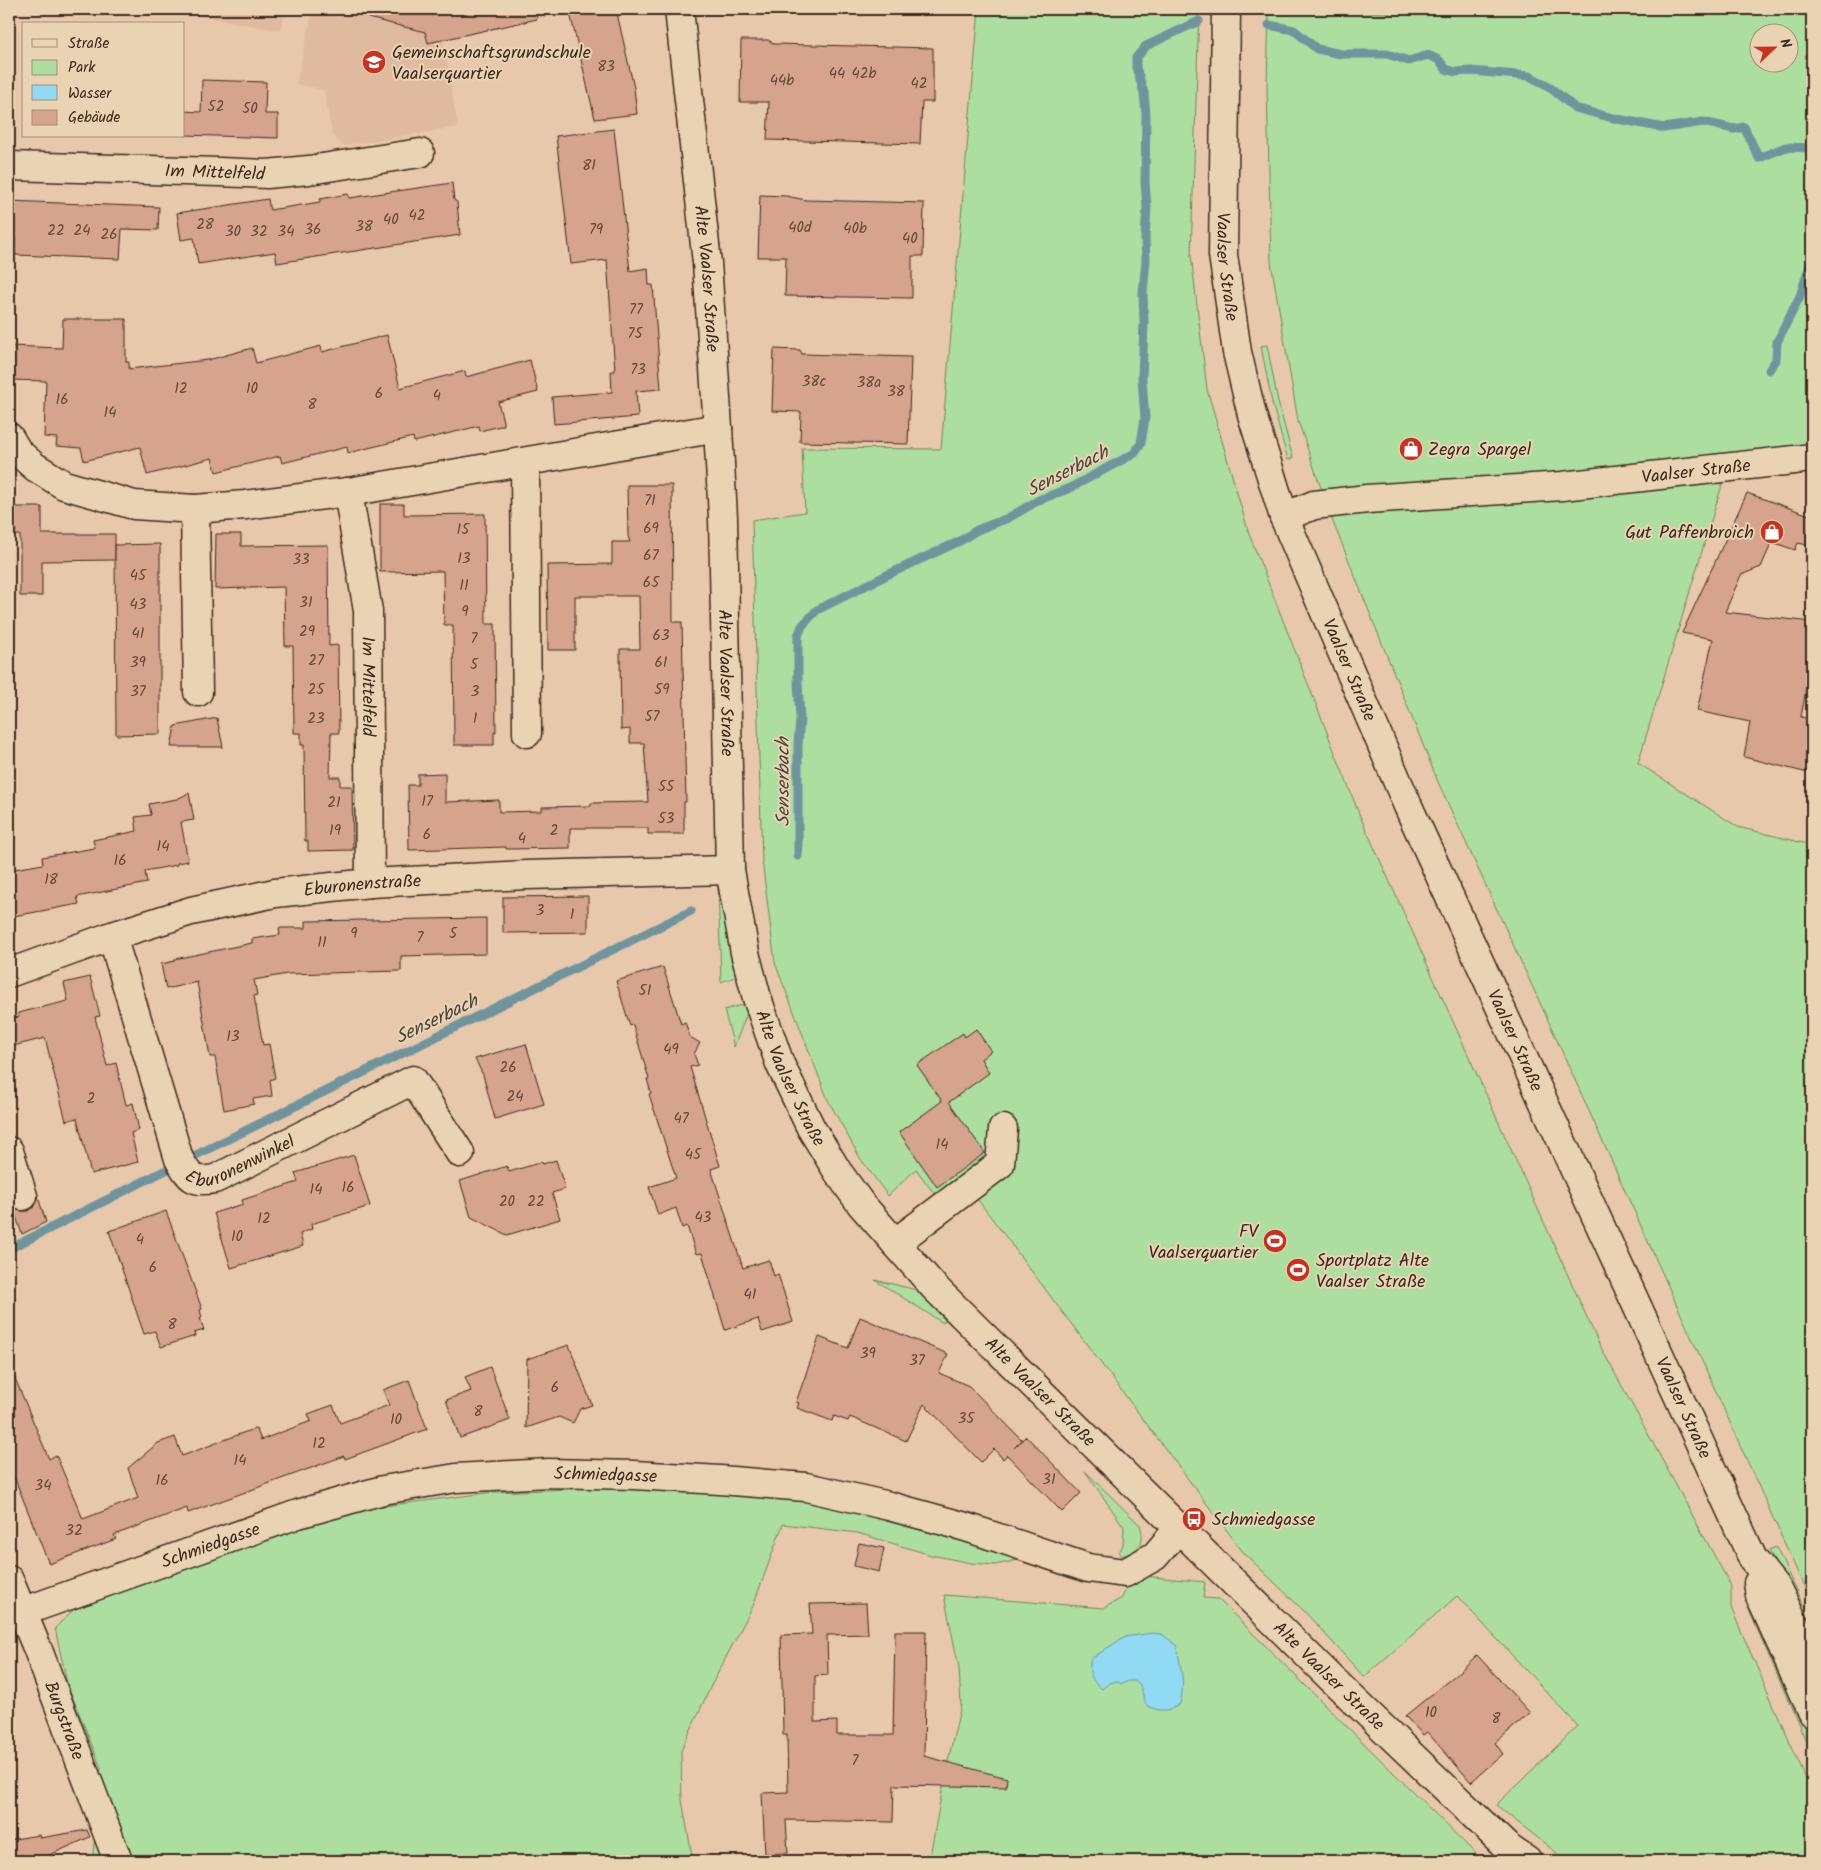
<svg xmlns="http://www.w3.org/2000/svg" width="1821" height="1870" font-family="Kalam,sans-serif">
	<rect width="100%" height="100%" fill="#e8c8ab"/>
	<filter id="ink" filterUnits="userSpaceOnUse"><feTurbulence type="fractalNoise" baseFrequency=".02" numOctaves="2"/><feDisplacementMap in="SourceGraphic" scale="10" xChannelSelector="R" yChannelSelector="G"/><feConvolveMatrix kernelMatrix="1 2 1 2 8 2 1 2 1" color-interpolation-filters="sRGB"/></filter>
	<g filter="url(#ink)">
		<g fill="#e0ba9f">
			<polygon points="163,9 285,9 281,31"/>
			<polygon points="313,9 570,9 547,14 548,17 526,22 525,19 443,39 458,127 344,146 332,135 324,90 296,84"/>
		</g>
		<g fill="#abde9f" stroke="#73845e" fill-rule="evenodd">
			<polygon points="979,9 1199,9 1191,255 1207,389 1249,534 1360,816 1599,1344 1731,1586 1731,1608 1809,1786 1812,1795 1812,1850 1807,1857 1798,1861 1567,1861 1496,1805 1578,1726 1457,1596 1364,1677 1306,1613 1243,1552 969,1188 936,1196 916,1169 888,1196 860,1158 828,1100 775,963 762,860 752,520 805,512 802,448 941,449"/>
			<path d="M1269,9L1390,13V9H1812V463L1725,475L1638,763L1738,827L1812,845V1604L1546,1016L1438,782L1331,517L1298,421L1271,262L1267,84ZM1758,32H1788V62H1758Z"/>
			<polygon points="1267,345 1278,402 1293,458 1288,460 1272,403 1261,346"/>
			<polygon points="718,885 738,976 721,982"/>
			<polygon points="746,1004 747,1013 734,1047 724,1010"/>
			<polygon points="875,1280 917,1290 945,1320 943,1323"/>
			<path d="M1085,1471L1140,1525C1146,1544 1139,1551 1121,1556L1119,1552L1123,1545L1124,1527Z"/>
			<polygon points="648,1486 819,1503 973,1544 1018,1560 995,1565 971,1563 931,1555 858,1533 783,1524 753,1606 711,1686 681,1751 682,1800 693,1861 94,1861 93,1854 101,1768 67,1683 55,1628 73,1610 250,1544 353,1510 494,1492"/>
			<polygon points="1776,1547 1812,1625 1812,1642 1769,1550"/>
			<polygon points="1132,1575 1205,1582 1203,1598 1218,1599 1483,1861 929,1861 947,1765 961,1705 959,1668 944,1595 1104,1608 1122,1598"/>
			<polygon points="1753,1598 1812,1734 1812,1755 1745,1601"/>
		</g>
		<path fill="#91daf3" stroke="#6f949e" d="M1153,1633L1162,1634L1177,1646C1180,1669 1186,1679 1180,1704C1169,1712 1158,1712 1146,1705L1140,1686L1135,1681H1128L1122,1684C1113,1679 1109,1683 1102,1689C1092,1680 1087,1673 1091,1659L1124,1637Z"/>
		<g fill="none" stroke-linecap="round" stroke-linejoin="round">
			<g stroke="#6f949e" stroke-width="9">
				<polyline points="1269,25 1294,30 1317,49 1341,54 1387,54 1409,61 1428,55 1439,60 1446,69 1455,72 1471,71 1529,76 1547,85 1575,108 1613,118 1664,128 1703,122 1734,129 1744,127 1759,158 1786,147 1812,148"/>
				<polyline points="1769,370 1776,360 1777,342 1800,296 1812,258"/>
				<polyline points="798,856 798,744 800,719 798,682 798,636 802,626 817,610 887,575 960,541 977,530 1008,518 1039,500 1070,488 1135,453 1141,443 1145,418 1142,380 1144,323 1143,293 1146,260 1145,238 1147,207 1145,182 1146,114 1144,93 1136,67 1136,58 1146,46 1199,21"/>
				<polyline points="196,1155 691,911"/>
				<polyline points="9,1249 172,1167"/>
			</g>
		</g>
		<g fill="#d6a38d" stroke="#3b2a1e">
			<polygon points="369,9 535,9 537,19 428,43 425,32 368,18"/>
			<polygon points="569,9 616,9 634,88 637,114 595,119"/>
			<polygon points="741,40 768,40 775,44 933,48 933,102 922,102 920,144 767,140 769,102 740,102"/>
			<polygon points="202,80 266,82 265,114 278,114 278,138 184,135 184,111 201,112"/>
			<polygon points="614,129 630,271 648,268 649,285 653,285 661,389 636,391 638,417 554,424 552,397 612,392 611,371 615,371 607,260 571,264 556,136"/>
			<polygon points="452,183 454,200 457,202 460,235 277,263 275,252 198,264 194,238 181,240 177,213 268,199 270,210 320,202 320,199 348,194 349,198"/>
			<polygon points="760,195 786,196 806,200 924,203 923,256 912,256 912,298 785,296 786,257 758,257"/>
			<polygon points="9,201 159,207 158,230 122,229 120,259 15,255 15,237 9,230"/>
			<polygon points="63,319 126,319 126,362 129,362 129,369 208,360 252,348 256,363 321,346 322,352 387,335 400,388 465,371 466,377 530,360 538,392 498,402 504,425 480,431 479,426 414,442 413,437 348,453 347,447 282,463 280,456 216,472 212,458 147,475 140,447 84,461 81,448 56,446 57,438 44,437 46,381 9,380 9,346 62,348"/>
			<polygon points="774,349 800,350 802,354 911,357 908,444 800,442 801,412 772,411"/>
			<polygon points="627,485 672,485 673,622 682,622 686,802 684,802 684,834 648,834 648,828 570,828 570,848 506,849 506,847 409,850 408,785 418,785 418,774 445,773 445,802 499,800 499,812 542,811 542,807 591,806 591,803 648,802 644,743 630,743 630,729 621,730 620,649 640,649 639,596 575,596 575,650 548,650 547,565 612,564 612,542 630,542 628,536"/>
			<polygon points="1747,493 1812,516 1812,546 1798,543 1795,550 1772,542 1761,567 1741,575 1725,612 1812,622 1812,657 1801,717 1812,719 1812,774 1744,757 1750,722 1697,711 1713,639 1682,633"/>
			<polygon points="380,504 404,504 404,515 485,514 486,624 495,624 496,732 494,732 494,745 454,745 453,625 444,625 443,571 380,572"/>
			<polygon points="15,507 42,507 42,534 115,534 115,560 42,561 42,596 20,596 20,535 15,535"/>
			<polygon points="216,534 241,534 241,546 328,545 329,646 338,645 339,733 331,733 330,777 340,777 340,786 352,786 353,850 308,851 308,841 305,841 304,745 301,745 301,733 294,733 293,646 285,646 284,587 215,589"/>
			<polygon points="160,544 160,734 116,735 115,545"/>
			<polygon points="217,718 223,747 171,747 175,726"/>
			<polygon points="189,793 194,820 181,822 188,861 177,863 177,865 145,871 147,883 77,897 79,904 9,917 9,870 43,864 42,857 95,848 93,840 137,831 135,817 151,815 149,804 177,799"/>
			<polygon points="588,896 588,932 503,933 503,897"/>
			<polygon points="486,918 486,954 401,956 401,971 287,974 254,980 257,995 254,996 263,1045 269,1044 275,1078 270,1080 272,1096 253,1099 254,1104 224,1110 215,1057 210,1057 197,982 166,989 161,964 175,961 175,959 252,943 252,939 280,935 279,928 306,928 306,921"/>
			<polygon points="663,967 681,1024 685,1022 690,1037 700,1043 694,1054 698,1065 690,1067 720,1166 711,1169 743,1268 769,1260 774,1276 778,1274 793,1322 762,1332 758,1319 725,1330 702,1253 696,1254 687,1226 682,1228 676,1208 658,1215 649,1187 676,1178 649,1094 651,1093 647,1079 649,1079 633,1025 630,1026 616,981"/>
			<polygon points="90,977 100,1016 95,1017 107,1066 116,1063 126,1105 133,1103 139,1130 131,1133 138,1162 91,1174 77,1118 66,1121 45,1038 9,1047 9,1019 19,1017 18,1013 68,1001 64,983"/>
			<polygon points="976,1029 991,1051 981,1059 989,1073 949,1102 985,1153 937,1187 899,1132 942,1101 917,1065 963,1033 965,1037"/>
			<polygon points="526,1044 544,1104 495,1119 483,1075 475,1059"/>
			<polygon points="354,1155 370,1206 311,1224 312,1229 300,1234 303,1246 231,1268 214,1213 243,1204 242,1200 298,1182 295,1173"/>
			<polygon points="556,1160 565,1189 552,1193 560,1219 507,1235 471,1217 460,1181 507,1166 509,1172 542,1162 543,1164"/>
			<polygon points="38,1197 46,1222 22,1234 13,1208 20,1211 28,1211 35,1206"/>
			<polygon points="166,1211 202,1309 200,1310 202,1318 200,1318 204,1330 194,1333 195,1336 161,1347 155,1331 144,1334 109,1231"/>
			<polygon points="860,1317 948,1354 939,1373 969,1386 1022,1440 1014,1448 1026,1436 1081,1493 1062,1512 1007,1455 1003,1459 994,1449 981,1462 924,1404 906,1441 850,1417 848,1421 834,1416 832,1421 797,1408 799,1403 796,1402 819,1337 848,1348"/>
			<polygon points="569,1345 592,1405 580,1409 573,1423 559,1417 526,1428 527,1359"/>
			<polygon points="9,1364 49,1459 56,1455 83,1519 138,1498 128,1468 158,1443 175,1437 182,1456 256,1428 261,1440 311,1421 308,1414 333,1405 340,1423 389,1405 383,1390 409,1380 427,1429 345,1459 344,1456 188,1513 187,1508 114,1535 116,1539 49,1564 9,1464"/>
			<polygon points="490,1367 510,1420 460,1438 446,1400 471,1391 465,1377"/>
			<polygon points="859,1543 884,1548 879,1572 854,1566"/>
			<polygon points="866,1603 868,1634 827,1635 828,1675 815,1676 815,1722 837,1721 837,1735 893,1735 895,1631 926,1631 924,1756 1007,1778 1006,1787 894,1785 893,1822 786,1820 788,1853 765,1854 762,1793 788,1792 787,1735 783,1735 781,1635 812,1634 810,1604"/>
			<polygon points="1477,1655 1530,1713 1495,1743 1503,1754 1471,1782 1427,1732 1423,1735 1405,1716 1459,1672"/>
			<polygon points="87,1830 90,1837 43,1858 44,1861 9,1861 9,1840 39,1835 40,1838"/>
		</g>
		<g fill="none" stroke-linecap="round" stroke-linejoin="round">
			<g stroke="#3b2a1e" stroke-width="31">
				<g id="minor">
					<path id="s1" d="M679,9L707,263L718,428L723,517L730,870L745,953L757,998L780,1064L811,1128L838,1172L861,1204L934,1287L1332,1679L1507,1847L1527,1861"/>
					<path id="s2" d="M9,166L219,172L267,174L309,170L420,153"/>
					<polyline points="9,437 18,452 35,467 64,485 134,505 195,509 245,505 348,492 718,428"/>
					<polyline points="525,462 527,733"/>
					<path id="s3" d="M348,492L368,611L370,883"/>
					<polyline points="195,509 198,692"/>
					<path id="s4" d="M1284,517L1314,505L1367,499L1562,486L1812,458"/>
					<path id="s5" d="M112,936L179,1159C190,1178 193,1183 215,1179L413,1080L460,1153"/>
					<path id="s6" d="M9,973L112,936L191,911L275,893L370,883L526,875L730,870"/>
					<polyline points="9,1151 23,1196"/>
					<polyline points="895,1243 1000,1164 1003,1129"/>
					<path id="s7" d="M9,1580L38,1650L118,1861"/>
					<path id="s8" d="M22,1612L298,1514L383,1490L456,1478L549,1473L634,1475L720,1480L806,1487L889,1506L966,1527L1088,1568L1125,1573L1155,1556L1179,1528"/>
				</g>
			</g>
			<g stroke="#3b2a1e" stroke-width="31">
				<g id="major">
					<path id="s9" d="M1226,9L1223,255L1237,352L1252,415L1284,517L1408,806L1753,1559L1777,1589L1812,1660"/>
					<polyline points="1758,1583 1760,1596 1812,1713"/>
				</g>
			</g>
			<use href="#minor" stroke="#ead3b3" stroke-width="28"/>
			<use href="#major" stroke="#ead3b3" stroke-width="28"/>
		</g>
	</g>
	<defs>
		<g id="school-disc" transform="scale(1.25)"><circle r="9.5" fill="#c8321e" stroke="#ead3b3"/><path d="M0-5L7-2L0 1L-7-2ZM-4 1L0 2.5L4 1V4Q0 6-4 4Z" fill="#fff"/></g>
		<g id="shop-disc" transform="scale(1.25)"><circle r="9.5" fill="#c8321e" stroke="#ead3b3"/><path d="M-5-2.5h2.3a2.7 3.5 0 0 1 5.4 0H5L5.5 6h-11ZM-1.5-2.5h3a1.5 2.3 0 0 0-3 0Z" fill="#fff"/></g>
		<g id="stadium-disc" transform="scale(1.25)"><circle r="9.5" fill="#c8321e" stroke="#ead3b3"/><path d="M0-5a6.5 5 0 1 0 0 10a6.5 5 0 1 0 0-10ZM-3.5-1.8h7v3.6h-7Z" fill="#fff"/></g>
		<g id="bus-disc" transform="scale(1.25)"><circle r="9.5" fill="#c8321e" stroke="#ead3b3"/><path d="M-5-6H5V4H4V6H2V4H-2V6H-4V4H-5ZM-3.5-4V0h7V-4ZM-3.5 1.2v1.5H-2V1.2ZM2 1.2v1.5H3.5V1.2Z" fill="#fff"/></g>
	</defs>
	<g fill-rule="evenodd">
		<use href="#school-disc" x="374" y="62"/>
		<use href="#shop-disc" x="1411" y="449"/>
		<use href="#shop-disc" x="1772" y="532"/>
		<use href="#stadium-disc" x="1275" y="1241"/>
		<use href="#stadium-disc" x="1298" y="1270"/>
		<use href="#bus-disc" x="1194" y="1519"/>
	</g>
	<g text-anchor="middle" stroke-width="4" stroke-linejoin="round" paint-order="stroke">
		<g font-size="15" fill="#62483a">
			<text x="606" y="71">83</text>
			<text x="837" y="78">44</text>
			<text x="864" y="78">42b</text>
			<text x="782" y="85">44b</text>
			<text x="919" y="88">42</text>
			<text x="216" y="111">52</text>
			<text x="250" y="113">50</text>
			<text x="589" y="170">81</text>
			<text x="417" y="220">42</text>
			<text x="391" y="224">40</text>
			<text x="205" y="229">28</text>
			<text x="364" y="231">38</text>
			<text x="800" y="232">40d</text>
			<text x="855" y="233">40b</text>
			<text x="313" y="234">36</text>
			<text x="596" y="234">79</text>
			<text x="56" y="235">22</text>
			<text x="82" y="235">24</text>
			<text x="233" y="236">30</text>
			<text x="259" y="236">32</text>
			<text x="286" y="236">34</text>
			<text x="109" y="239">26</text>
			<text x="910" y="243">40</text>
			<text x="636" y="314">77</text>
			<text x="635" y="338">75</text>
			<text x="638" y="374">73</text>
			<text x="814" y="386">38c</text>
			<text x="869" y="387">38a</text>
			<text x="181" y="393">12</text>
			<text x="252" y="393">10</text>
			<text x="896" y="396">38</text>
			<text x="379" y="398">6</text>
			<text x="437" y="400">4</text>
			<text x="62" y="404">16</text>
			<text x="312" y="409">8</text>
			<text x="110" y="417">14</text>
			<text x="650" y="505">71</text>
			<text x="651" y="533">69</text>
			<text x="463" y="534">15</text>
			<text x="651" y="560">67</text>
			<text x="464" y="563">13</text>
			<text x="301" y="564">33</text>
			<text x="138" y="580">45</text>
			<text x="651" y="587">65</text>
			<text x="464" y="590">11</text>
			<text x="306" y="607">31</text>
			<text x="138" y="609">43</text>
			<text x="465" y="616">9</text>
			<text x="307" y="636">29</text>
			<text x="138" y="638">41</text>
			<text x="661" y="640">63</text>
			<text x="474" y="643">7</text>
			<text x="316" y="665">27</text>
			<text x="138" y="667">39</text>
			<text x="661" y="667">61</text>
			<text x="474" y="669">5</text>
			<text x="316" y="694">25</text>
			<text x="662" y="694">59</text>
			<text x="138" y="696">37</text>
			<text x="475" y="696">3</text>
			<text x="652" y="721">57</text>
			<text x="316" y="723">23</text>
			<text x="475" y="723">1</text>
			<text x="666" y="791">55</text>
			<text x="427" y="806">17</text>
			<text x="334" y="807">21</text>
			<text x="666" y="823">53</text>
			<text x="335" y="835">19</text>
			<text x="554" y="835">2</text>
			<text x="427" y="839">6</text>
			<text x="522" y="843">4</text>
			<text x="163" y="851">14</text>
			<text x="120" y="865">16</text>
			<text x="51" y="884">18</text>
			<text x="540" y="915">3</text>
			<text x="572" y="919">1</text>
			<text x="354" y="938">9</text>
			<text x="453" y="938">5</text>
			<text x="420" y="942">7</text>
			<text x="322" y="947">11</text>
			<text x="645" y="995">51</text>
			<text x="233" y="1041">13</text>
			<text x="671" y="1054">49</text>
			<text x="508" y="1072">26</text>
			<text x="515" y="1101">24</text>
			<text x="91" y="1103">2</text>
			<text x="681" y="1123">47</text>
			<text x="942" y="1149">14</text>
			<text x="693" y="1159">45</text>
			<text x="348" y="1192">16</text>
			<text x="316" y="1194">14</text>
			<text x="507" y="1206">20</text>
			<text x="536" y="1206">22</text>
			<text x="703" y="1222">43</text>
			<text x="264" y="1223">12</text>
			<text x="237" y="1241">10</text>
			<text x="140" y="1244">4</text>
			<text x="153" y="1272">6</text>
			<text x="750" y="1299">41</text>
			<text x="172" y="1329">8</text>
			<text x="868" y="1358">39</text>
			<text x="917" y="1365">37</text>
			<text x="555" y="1392">6</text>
			<text x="478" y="1416">8</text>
			<text x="966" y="1423">35</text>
			<text x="396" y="1424">10</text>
			<text x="319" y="1448">12</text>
			<text x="240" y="1465">14</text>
			<text x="1049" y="1484">31</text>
			<text x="162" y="1485">16</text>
			<text x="43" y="1490">34</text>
			<text x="74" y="1535">32</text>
			<text x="1431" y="1717">10</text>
			<text x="1496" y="1723">8</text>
			<text x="855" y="1765">7</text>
		</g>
		<g font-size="18" fill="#3b2a1e" stroke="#ead3b3" text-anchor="start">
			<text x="392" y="58">Gemeinschaftsgrundschule<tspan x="392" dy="21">Vaalserquartier</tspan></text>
			<text x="1428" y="455">Zegra Spargel</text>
			<text x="1754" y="538" text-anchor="end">Gut Paffenbroich</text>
			<text x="1258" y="1237" text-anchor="end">FV<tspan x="1258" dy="21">Vaalserquartier</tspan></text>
			<text x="1316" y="1266">Sportplatz Alte<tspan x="1316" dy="21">Vaalser Straße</tspan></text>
			<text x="1212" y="1525">Schmiedgasse</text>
		</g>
		<g font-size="18" fill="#3b2a1e" stroke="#ead3b3">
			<text dy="6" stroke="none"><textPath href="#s2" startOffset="206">Im Mittelfeld</textPath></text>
			<text dy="6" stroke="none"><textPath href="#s9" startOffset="258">Vaalser Straße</textPath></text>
			<text dy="6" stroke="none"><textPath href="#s1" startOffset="271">Alte Vaalser Straße</textPath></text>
			<text dy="6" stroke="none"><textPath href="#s4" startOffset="416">Vaalser Straße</textPath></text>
			<text dy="6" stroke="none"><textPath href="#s9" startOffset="682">Vaalser Straße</textPath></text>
			<text dy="6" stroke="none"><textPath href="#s1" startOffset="676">Alte Vaalser Straße</textPath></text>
			<text dy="6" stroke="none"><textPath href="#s3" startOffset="196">Im Mittelfeld</textPath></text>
			<text dy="6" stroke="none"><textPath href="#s6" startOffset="366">Eburonenstraße</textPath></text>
			<text dy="6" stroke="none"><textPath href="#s9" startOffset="1088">Vaalser Straße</textPath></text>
			<text dy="6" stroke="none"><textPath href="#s1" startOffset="1081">Alte Vaalser Straße</textPath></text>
			<text dy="6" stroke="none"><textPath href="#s5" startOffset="308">Eburonenwinkel</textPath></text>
			<text dy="6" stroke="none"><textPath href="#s1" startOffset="1486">Alte Vaalser Straße</textPath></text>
			<text dy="6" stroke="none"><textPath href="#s9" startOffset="1492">Vaalser Straße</textPath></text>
			<text dy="6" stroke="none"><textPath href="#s8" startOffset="605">Schmiedgasse</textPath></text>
			<text dy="6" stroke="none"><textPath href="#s8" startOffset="200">Schmiedgasse</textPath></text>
			<text dy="6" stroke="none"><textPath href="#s1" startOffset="1891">Alte Vaalser Straße</textPath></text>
			<text dy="6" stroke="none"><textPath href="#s7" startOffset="151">Burgstraße</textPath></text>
		</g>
		<g font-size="19" font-style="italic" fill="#48443e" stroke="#ead3b3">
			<text transform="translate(1067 470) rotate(-27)" y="7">Senserbach</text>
			<text transform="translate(782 782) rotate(-90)" y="7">Senserbach</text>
			<text transform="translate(436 1018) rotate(-26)" y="7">Senserbach</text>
		</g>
	</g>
	<rect width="1821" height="1870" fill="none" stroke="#ead3b3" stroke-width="30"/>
	<rect x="15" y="15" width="1791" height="1840" fill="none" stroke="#3b2a1e" stroke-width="2" filter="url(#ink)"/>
	<rect x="22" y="22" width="162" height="115" fill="#ead3b3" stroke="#a48f77"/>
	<rect x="32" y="39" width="25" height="8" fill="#ead3b3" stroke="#a48f77"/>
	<text x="68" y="48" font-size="15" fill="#3b2a1e">Straße</text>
	<rect x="32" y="60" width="25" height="15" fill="#abde9f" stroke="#a48f77"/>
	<text x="68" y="72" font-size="15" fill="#3b2a1e">Park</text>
	<rect x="32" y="85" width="25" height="15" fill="#91daf3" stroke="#a48f77"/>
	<text x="68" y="98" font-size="15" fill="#3b2a1e">Wasser</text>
	<rect x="32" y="110" width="25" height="15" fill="#d6a38d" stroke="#a48f77"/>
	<text x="68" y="122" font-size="15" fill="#3b2a1e">Gebäude</text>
	<g transform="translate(1774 48) rotate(68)"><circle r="24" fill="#ead3b3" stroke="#a48f77"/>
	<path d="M0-4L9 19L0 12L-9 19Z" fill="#c8321e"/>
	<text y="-8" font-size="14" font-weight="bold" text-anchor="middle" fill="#3b2a1e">N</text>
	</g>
</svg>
